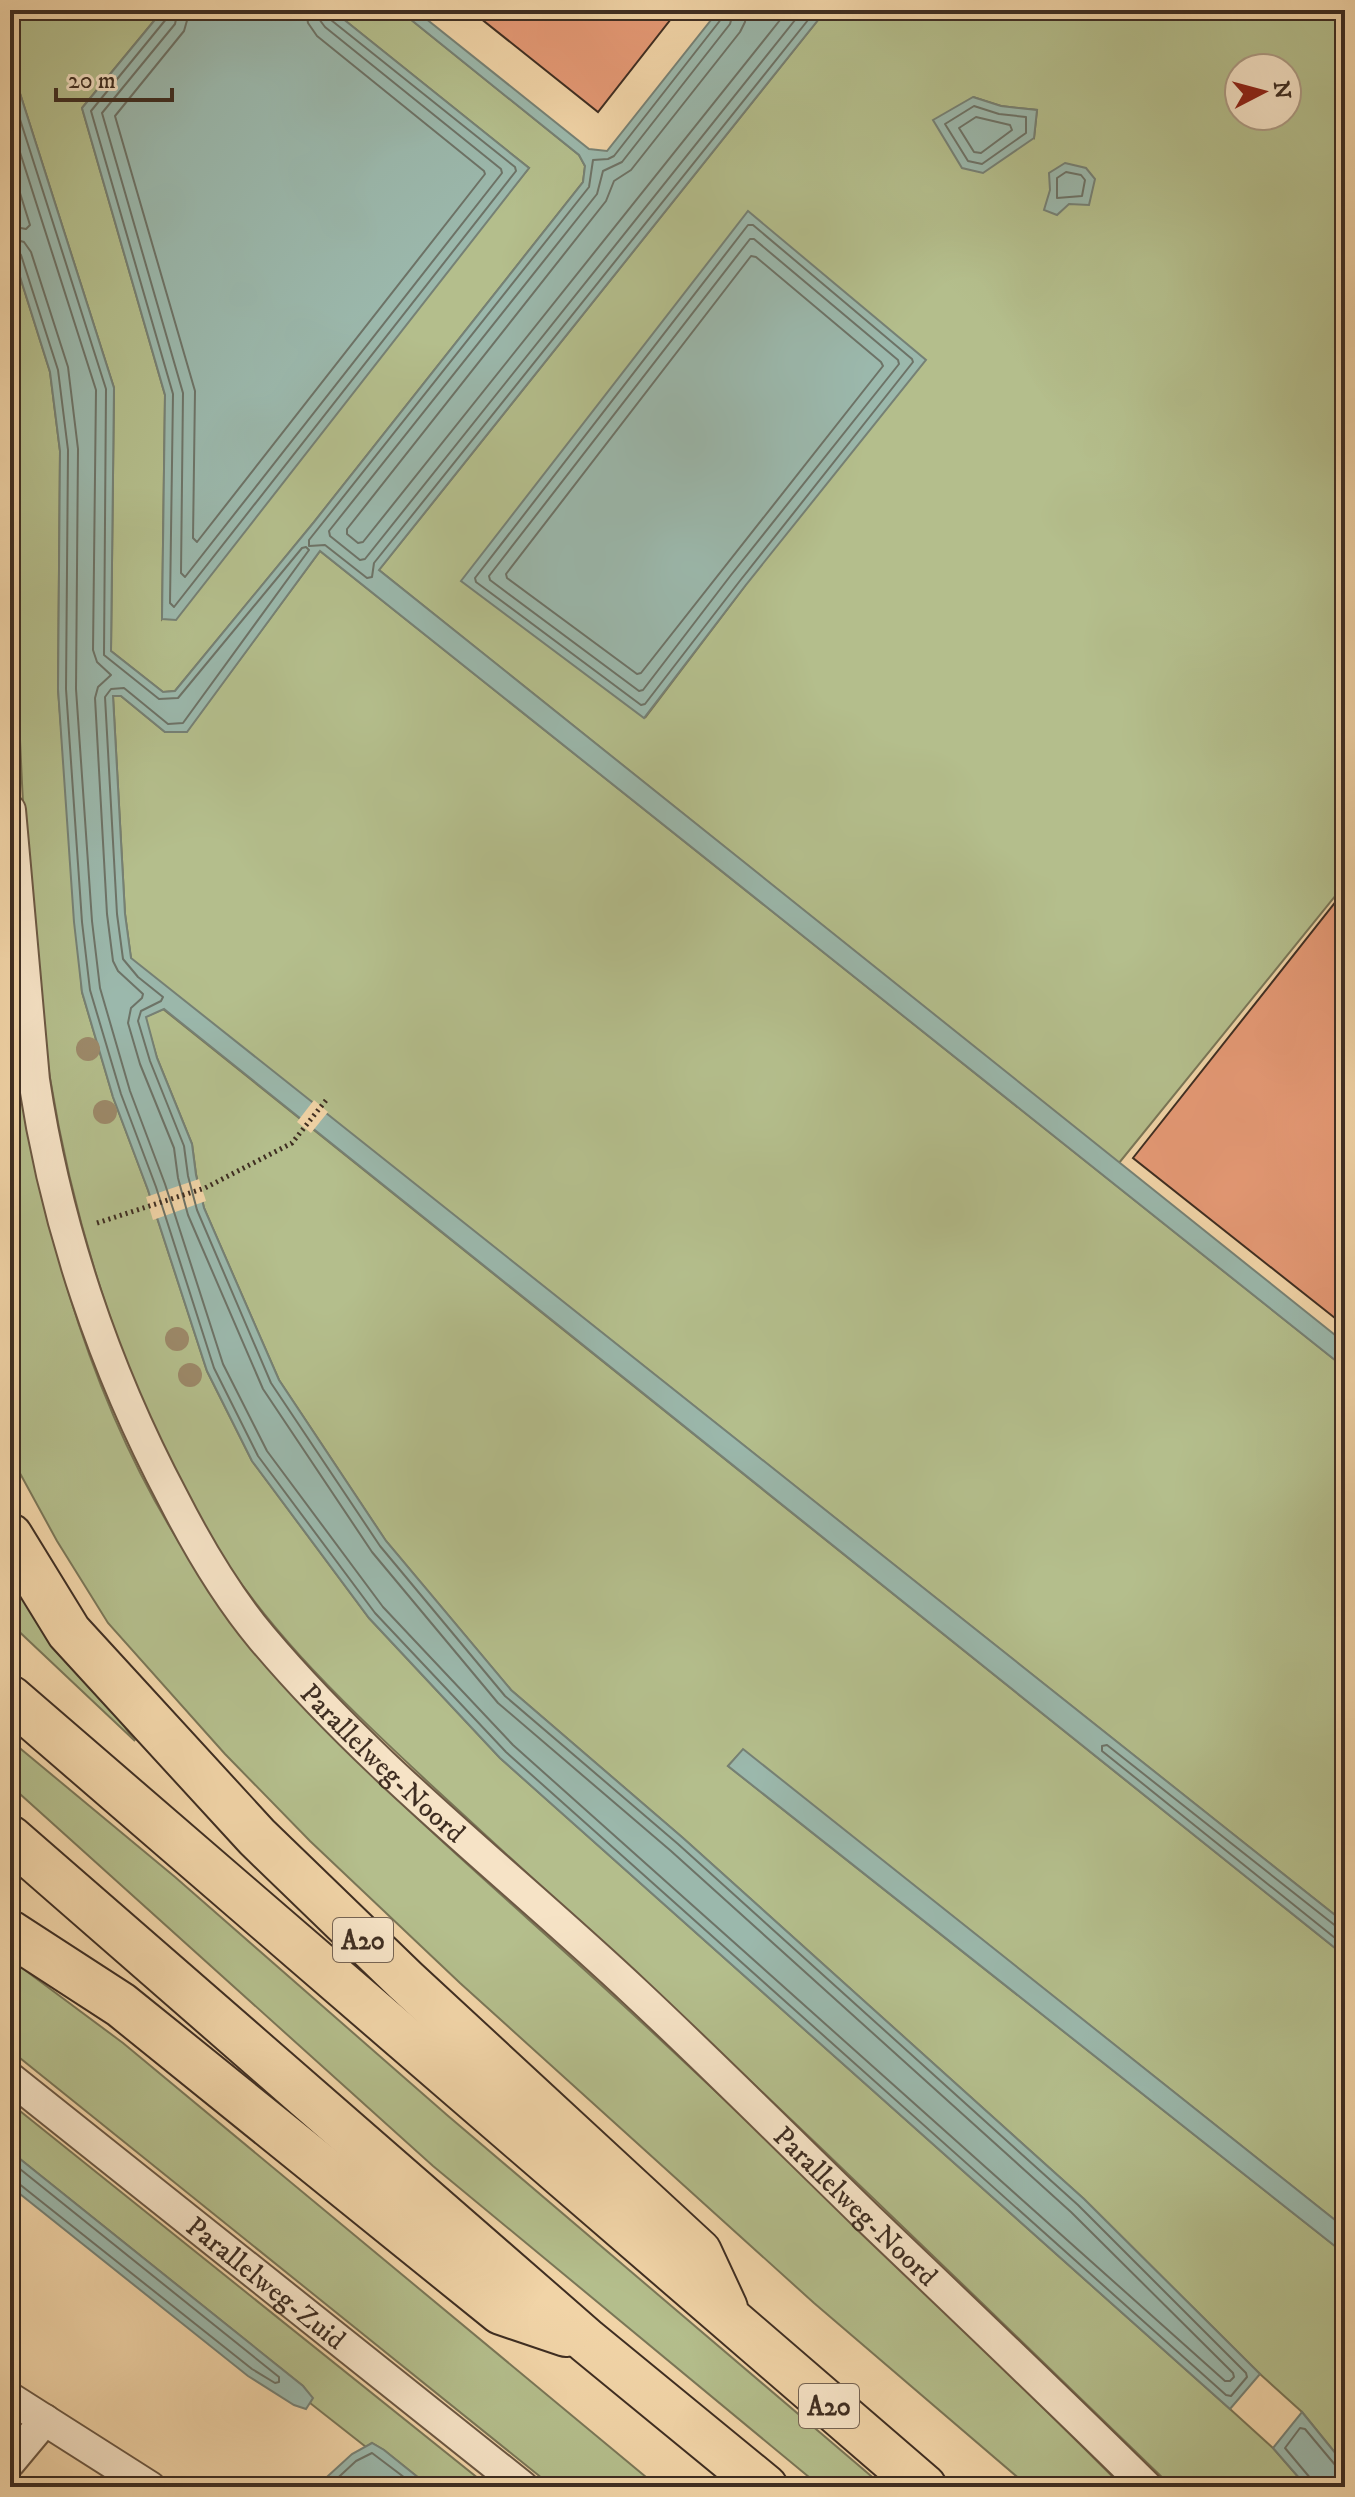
<svg xmlns="http://www.w3.org/2000/svg" width="1355" height="2497" font-family="'IM FELL DW Pica',serif">
	<rect width="100%" height="100%" fill="#f1d4a7"/>
	<filter id="stains"><feTurbulence type="fractalNoise" baseFrequency=".0025" numOctaves="4"/><feColorMatrix values="0 0 0 0 .2 0 0 0 0 .09 0 0 0 0 .02 0 0 0 .5 -.17"/></filter>
	<radialGradient id="worn" r=".72"><stop offset=".6" stop-color="#630" stop-opacity="0"/><stop offset="1" stop-color="#630" stop-opacity=".3"/></radialGradient>
	<g fill="#b4be8c" stroke="#7a7657" stroke-width="2" fill-rule="evenodd">
		<polygon points="10,10 163,10 82,108 165,395 162,619 529,168 332,10 399,10 579,155 585,166 583,182 314,522 175,691 163,692 111,651 114,388 10,62"/>
		<path d="M826,10H1345V884L1119,1163L379,570ZM1239,68H1287V116H1239ZM973,97L1001,106L1037,110L1034,138ZM748,211L745,586L645,718Z"/>
		<path d="M10,245L50,372L60,451L58,689L82,992L113,1097L148,1190L207,1371L252,1461L369,1618L500,1758L1230,2409L1273,2448L1307,2487H1172C992,2313 812,2137 628,1966C562,1906 496,1845 430,1784C345,1704 258,1624 201,1521C125,1385 75,1232 50,1078C30,958 24,837 19,716C12,559 10,402 10,245Z"/>
		<polygon points="320,551 1345,1368 1345,1923 131,959 125,914 113,696 121,696 165,732 187,731"/>
		<polygon points="163,1009 1345,1956 1345,2228 743,1750 728,1766 1345,2254 1345,2465 1302,2412 1260,2374 1084,2199 683,1838 511,1690 386,1541 279,1380 204,1208 196,1174 192,1144 157,1058 145,1017"/>
		<path d="M10,1016C36,1201 82,1388 182,1547C294,1725 470,1863 623,2005C793,2162 959,2323 1123,2487H1029L814,2303L460,1983L310,1841L225,1754L108,1623L57,1541L10,1455Z"/>
		<polygon points="10,1555 97,1689 135,1741 10,1623"/>
		<polygon points="10,1740 175,1877 447,2115 884,2487 821,2487 433,2166 10,1785"/>
		<polygon points="10,1959 123,2043 658,2487 553,2487 10,2050"/>
		<polygon points="10,2103 489,2487 430,2487 384,2450 372,2443 366,2447 310,2403 312,2398 303,2386 10,2151"/>
	</g>
	<g fill="#9bb8ac" stroke="#768175" stroke-width="2">
		<polygon points="163,10 332,10 529,168 176,620 162,619 165,395 82,108"/>
		<polygon points="399,10 415,10 589,149 607,151 719,10 826,10 379,570 1345,1343 1345,1368 320,551 187,732 165,732 121,696 113,696 125,914 131,958 1345,1923 1345,1956 164,1009 146,1017 157,1058 192,1144 196,1175 204,1208 279,1380 386,1541 511,1690 683,1838 1084,2199 1260,2374 1230,2409 500,1758 369,1618 252,1461 207,1371 148,1190 113,1097 82,992 74,922 58,689 60,451 50,372 10,245 10,62 114,388 111,651 163,692 175,691 314,522 583,182 585,166 579,155"/>
		<polygon points="973,97 1001,106 1037,110 1034,138 983,173 962,168 933,120"/>
		<polygon points="1065,163 1086,168 1095,179 1089,205 1069,204 1057,215 1044,210 1050,190 1049,173"/>
		<polygon points="748,211 926,360 745,586 644,718 461,581"/>
		<polygon points="743,1749 1345,2228 1345,2254 728,1766"/>
		<polygon points="10,2151 303,2386 313,2398 306,2409 294,2405 248,2376 10,2186"/>
		<polygon points="1302,2412 1345,2465 1345,2487 1307,2487 1273,2448"/>
		<polygon points="372,2443 384,2450 430,2487 389,2487 384,2483 377,2487 317,2486 352,2454"/>
	</g>
	<g fill="#f1d4a7">
		<polygon points="314,1100 328,1112 311,1133 297,1122"/>
		<polygon points="199,1179 206,1201 153,1220 146,1197"/>
	</g>
	<g fill="none" stroke-linecap="round" stroke-linejoin="round">
		<g stroke="#6d7367" stroke-width="2">
			<polyline points="168,10 167,18 91,111 173,394 170,603 174,607 516,171 515,167 331,20 328,10"/>
			<polyline points="178,10 175,24 102,113 183,393 181,573 185,577 502,173 501,169 325,27 319,19 318,10"/>
			<polyline points="190,10 184,31 115,116 195,391 193,538 197,542 485,174 484,171 317,36 308,23 306,10"/>
			<polyline points="724,10 722,18 614,156 608,159 593,160 589,187 309,540 309,546 325,545 367,578 372,577 374,563 816,10"/>
			<polyline points="734,10 730,24 622,162 603,171 597,194 329,531 330,536 360,560 365,559 803,10"/>
			<polyline points="746,10 745,22 740,32 631,170 614,181 606,201 347,529 347,534 358,543 363,542 788,10"/>
			<polyline points="10,88 106,389 104,655 159,699 178,698 302,548 306,547 309,550 183,723 168,724 124,688 111,689 105,697 117,914 123,959 138,977 163,997 161,1001 141,1011 138,1021 150,1061 184,1146 188,1176 197,1210 271,1383 380,1546 505,1696 678,1844 1078,2205 1246,2373 1247,2377 1231,2396 1226,2395 506,1752 375,1613 258,1456 214,1368 156,1187 121,1094 90,990 82,922 66,689 68,450 58,370 21,255 17,249 10,248"/>
			<polygon points="974,106 999,114 1026,117 1026,133 982,164 968,161 945,124"/>
			<polygon points="976,117 1010,125 1012,130 981,153 974,152 959,128"/>
			<polyline points="10,121 96,390 93,650 97,662 111,675 98,687 95,698 107,914 113,961 118,971 143,994 142,998 131,1008 128,1023 140,1064 174,1148 178,1178 188,1215 263,1389 372,1552 498,1703 671,1851 1071,2212 1233,2373 1234,2377 1230,2381 1225,2381 513,1745 383,1607 267,1451 223,1364 165,1184 130,1091 100,988 92,921 76,689 78,449 68,367 31,252 24,242 10,238"/>
			<polyline points="10,161 30,225 26,229 10,226"/>
			<polygon points="1066,172 1081,175 1085,180 1082,196 1057,198 1057,178"/>
			<polygon points="748,225 753,225 912,359 913,362 739,582 645,704 641,705 476,582 475,578"/>
			<polygon points="750,239 754,239 898,360 899,364 731,575 643,690 639,691 490,580 489,576"/>
			<polygon points="751,256 756,257 881,362 883,366 641,673 637,674 507,578 506,574"/>
			<polyline points="1345,1929 1337,1927 1107,1745 1102,1746 1102,1751 1345,1946"/>
			<polyline points="10,2161 279,2377 279,2382 275,2383 252,2369 18,2183 10,2181"/>
			<polyline points="328,2487 356,2461 372,2453 417,2487"/>
			<polyline points="1313,2487 1311,2479 1285,2448 1300,2428 1305,2429 1336,2466 1345,2470"/>
		</g>
	</g>
	<g fill="#e59975" stroke="#3f2e22" stroke-width="2">
		<polygon points="470,10 678,10 598,112"/>
		<polygon points="1345,890 1345,1326 1133,1158"/>
	</g>
	<g fill="none" stroke-linecap="round" stroke-linejoin="round">
		<g stroke="#6c5843" stroke-width="34">
			<g id="street">
				<path id="s1" d="M10,810L34,1080C56,1225 104,1368 173,1498C198,1547 226,1595 262,1638C372,1769 512,1876 636,1993C715,2067 791,2143 868,2218C961,2307 1055,2396 1147,2487"/>
				<path id="s2" d="M10,2078L523,2487"/>
				<polyline points="10,2398 150,2487"/>
				<polyline points="10,2462 45,2420"/>
			</g>
		</g>
		<g stroke="#3f2e22" stroke-width="48">
			<g id="highway">
				<polyline points="10,1536 69,1632 257,1837 406,1981 699,2252 725,2308"/>
				<polyline points="10,1698 924,2487"/>
				<polyline points="10,1838 587,2341 765,2487"/>
				<polyline points="10,1933 121,2005 501,2312 566,2334"/>
			</g>
		</g>
		<polyline stroke="#3f2e22" stroke-width="5" stroke-dasharray="2 4" stroke-linecap="butt" points="97,1223 205,1188 292,1143 327,1099"/>
		<use href="#street" stroke="#f6e3c6" stroke-width="30"/>
		<use href="#highway" stroke="#f1d4a7" stroke-width="44"/>
	</g>
	<g fill="#9c8969">
		<circle cx="88" cy="1049" r="12"/>
		<circle cx="105" cy="1112" r="12"/>
		<circle cx="177" cy="1339" r="12"/>
		<circle cx="190" cy="1375" r="12"/>
	</g>
	<g text-anchor="middle" stroke-width="6" stroke-linejoin="round" paint-order="stroke">
		<g fill="#f6e3c6" stroke="#766453" stroke-width="2">
			<rect x="333" y="1918" width="60" height="44" rx="6"/>
			<rect x="799" y="2384" width="60" height="44" rx="6"/>
		</g>
		<g font-size="26" font-weight="bold" fill="#3f2e22">
			<text x="363" y="1949">A20</text>
			<text x="829" y="2415">A20</text>
		</g>
		<g font-size="28" fill="#3f2e22" stroke="#f6e3c6">
			<text dy="10" stroke="none"><textPath href="#s1" startOffset="1054">Parallelweg-Noord</textPath></text>
			<text dy="10" stroke="none"><textPath href="#s1" startOffset="1702">Parallelweg-Noord</textPath></text>
			<text dy="10" stroke="none"><textPath href="#s2" startOffset="328">Parallelweg-Zuid</textPath></text>
		</g>
	</g>
	<rect width="1355" height="2497" fill="none" stroke="#f1d4a7" stroke-width="40"/>
	<rect x="12" y="12" width="1331" height="2473" fill="none" stroke="#3f2e22" stroke-width="4"/>
	<rect x="20" y="20" width="1315" height="2457" fill="none" stroke="#3f2e22" stroke-width="2"/>
	<g transform="translate(1263 92) rotate(84)"><circle r="38" fill="#f6e3c6" stroke="#ad9b84" stroke-width="2"/>
	<path d="M0-6L14 30L0 20L-14 30Z" fill="#8f2418"/>
	<text y="-12" font-size="22" font-weight="bold" text-anchor="middle" fill="#3f2e22">N</text>
	</g>
	<path d="M56 88v12h116v-12" fill="none" stroke="#3f2e22" stroke-width="4"/>
	<text x="68" y="88" font-size="24" fill="#3f2e22" stroke="#f6e3c6" stroke-width="6" paint-order="stroke">20 m</text>
	<rect width="100%" height="100%" filter="url(#stains)"/>
	<rect width="100%" height="100%" fill="url(#worn)"/>
</svg>
